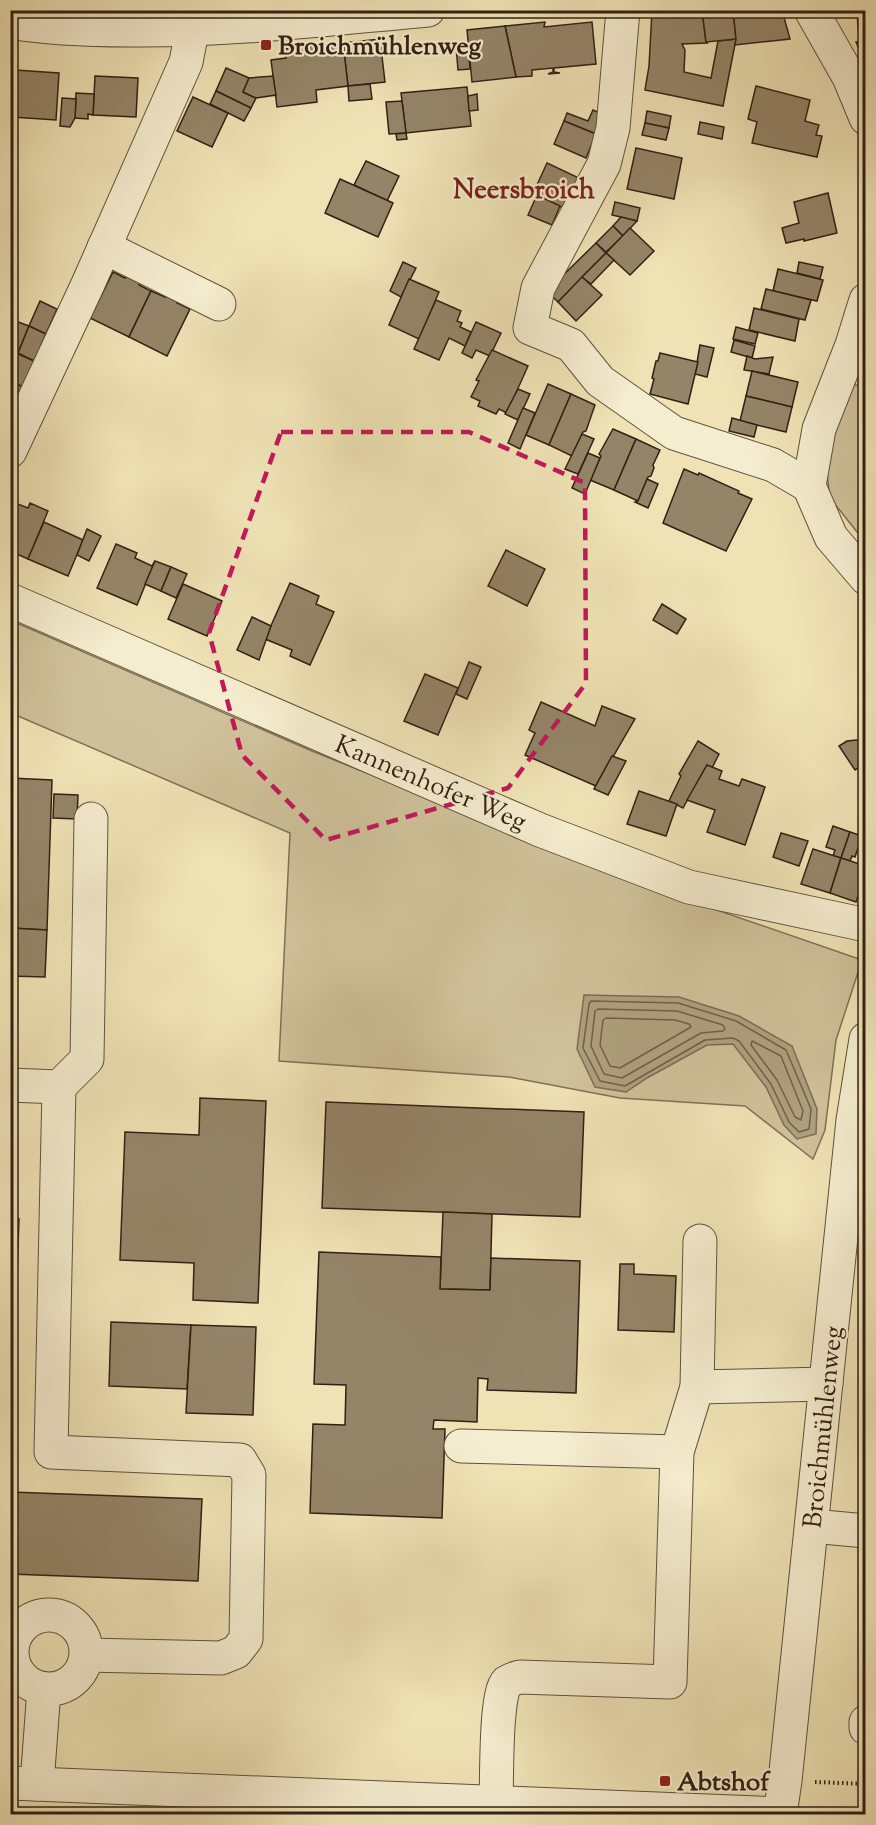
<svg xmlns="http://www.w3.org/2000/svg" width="876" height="1825" font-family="'Sorts Mill Goudy',serif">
	<rect width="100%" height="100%" fill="#efe3b5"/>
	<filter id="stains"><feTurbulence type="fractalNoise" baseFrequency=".00333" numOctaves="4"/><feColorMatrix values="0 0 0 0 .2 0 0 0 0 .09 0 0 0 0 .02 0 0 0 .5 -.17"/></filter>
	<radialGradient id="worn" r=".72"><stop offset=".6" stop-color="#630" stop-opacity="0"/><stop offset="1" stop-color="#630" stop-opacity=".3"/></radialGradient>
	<g fill="#cfc29a" stroke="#807157" stroke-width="1.5">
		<polygon points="850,385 865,385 865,542 830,498 825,457"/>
		<polygon points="10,620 312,751 647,886 862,960 836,1040 825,1130 813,1159 745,1106 620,1098 509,1077 279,1061 290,833 11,713"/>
	</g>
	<polygon fill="#aea17e" stroke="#7c6d54" stroke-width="1.5" points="584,995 679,997 739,1016 792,1046 817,1109 816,1134 797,1139 784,1125 766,1087 733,1044 707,1045 647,1078 626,1092 595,1087 577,1049"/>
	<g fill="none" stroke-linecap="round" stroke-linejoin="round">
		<g stroke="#706049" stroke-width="1.5">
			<polygon points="591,1001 678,1003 736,1021 786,1050 811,1109 809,1129 799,1132 789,1122 771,1084 739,1041 733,1038 705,1040 625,1086 600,1081 583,1048 589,1004"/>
			<polygon points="598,1009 677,1011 723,1025 725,1029 723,1031 701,1033 622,1078 604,1074 591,1046 595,1011"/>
			<polygon points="606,1018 675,1020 689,1024 691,1027 620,1068 610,1066 600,1045 603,1020"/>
			<polygon points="752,1041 781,1056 803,1111 801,1120 795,1117 777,1080 751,1045"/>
		</g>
	</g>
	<g fill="#948568" stroke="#312014" stroke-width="1.5">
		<polygon points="702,10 706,42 708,43 682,44 685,50 684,72 711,78 718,41 736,39 723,106 645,90 649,66 652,11"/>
		<polygon points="702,10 733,10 736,39 706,42"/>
		<polygon points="733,10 782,10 790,39 735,45 736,39"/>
		<polygon points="857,10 866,10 866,29 858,29"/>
		<polygon points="545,22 544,27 592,22 596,64 554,68 554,72 560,73 548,74 553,72 553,68 532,70 532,76 516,77 505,26"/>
		<polygon points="505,26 516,77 472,82 467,30"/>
		<polygon points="380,39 385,82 348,86 343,43"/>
		<polygon points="856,42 866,42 866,65 864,61"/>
		<polygon points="343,43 348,86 316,90 317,102 277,107 271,60 286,58 284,49"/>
		<polygon points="468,44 470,69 458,70 456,46"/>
		<polygon points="226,68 249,78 243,92 256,98 251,108 216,91"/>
		<polygon points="10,70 15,70 10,119"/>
		<polygon points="15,70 59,73 56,120 12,117"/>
		<polygon points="95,76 138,78 136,117 93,115"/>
		<polygon points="273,76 276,95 256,98 243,92 249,78"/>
		<polygon points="370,84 372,99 349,101 348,86"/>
		<polygon points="756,86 810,100 805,121 819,125 816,135 822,136 817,157 752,143 757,122 748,119"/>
		<polygon points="467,87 471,126 406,133 401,93"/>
		<polygon points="216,91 251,108 244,121 210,104"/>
		<polygon points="76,93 94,94 93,115 88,114 88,119 75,118"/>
		<polygon points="477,94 478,110 469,111 468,96"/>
		<polygon points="193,97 228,113 212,147 177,131"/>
		<polygon points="62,98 76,99 75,118 70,127 60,126"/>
		<polygon points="402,101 406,133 389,134 386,102"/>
		<polygon points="593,110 604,115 596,134 564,121 567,113 588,121"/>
		<polygon points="647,111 671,116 669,128 645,123"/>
		<polygon points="564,121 596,134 586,158 554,144"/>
		<polygon points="700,122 724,127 722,139 698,134"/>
		<polygon points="645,123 669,128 666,140 642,135"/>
		<polygon points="406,133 407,139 397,140 396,134"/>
		<polygon points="636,148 682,158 674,199 627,189"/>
		<polygon points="366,161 399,176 387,201 354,185"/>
		<polygon points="547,163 579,178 565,209 537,195 536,187"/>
		<polygon points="340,179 393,203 378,237 325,213"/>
		<polygon points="828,193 837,233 804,241 804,239 786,243 782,228 799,223 794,202"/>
		<polygon points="537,195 560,206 552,225 528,215"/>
		<polygon points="615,202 640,208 637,221 612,215"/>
		<polygon points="621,217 637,221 623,236 613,226"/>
		<polygon points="613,226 623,236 606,252 596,243"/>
		<polygon points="630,228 654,251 630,275 606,253"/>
		<polygon points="596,243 606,253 558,302 547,291"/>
		<polygon points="606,253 614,260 591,284 582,277"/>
		<polygon points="403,262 416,268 401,297 390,291"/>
		<polygon points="799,262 823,267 820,279 797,273"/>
		<polygon points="778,269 823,280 817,301 773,291"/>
		<polygon points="113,272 125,278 127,275 141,281 139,285 151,291 129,337 90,318"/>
		<polygon points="582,277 602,295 576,321 558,302"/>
		<polygon points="409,279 439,292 419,339 389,325"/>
		<polygon points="766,289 811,300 805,320 761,309"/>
		<polygon points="151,291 165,297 166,293 179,300 177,303 190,309 167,356 129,337"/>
		<polygon points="436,300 461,311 457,321 462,323 460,327 471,332 465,346 449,338 439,360 414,349"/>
		<polygon points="40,301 57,309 46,334 29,326"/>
		<polygon points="754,308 799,319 795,341 749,330"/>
		<polygon points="10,319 29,326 18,353 10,350"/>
		<polygon points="476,322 501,333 490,356 476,350 472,358 462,353"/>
		<polygon points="29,326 46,334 34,361 18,353"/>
		<polygon points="736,327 758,333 755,344 733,339"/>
		<polygon points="734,340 755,346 752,358 731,352"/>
		<polygon points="700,345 714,348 707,377 695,374"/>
		<polygon points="492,350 528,366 507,413 499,409 496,414 478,406 480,401 471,397 479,381 476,380"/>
		<polygon points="14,352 34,361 23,387 10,381 10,360"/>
		<polygon points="660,353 698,362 688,404 650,394 654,379 652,378 656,361 658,361"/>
		<polygon points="747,356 755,359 773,357 769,374 744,370"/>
		<polygon points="752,371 798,382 792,407 746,396"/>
		<polygon points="10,381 23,387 15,404 10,402"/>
		<polygon points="548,384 571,394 549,445 526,435"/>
		<polygon points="518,389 530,394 518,420 505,414"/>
		<polygon points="571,394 595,405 586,431 583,432 572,456 549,445"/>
		<polygon points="746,396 792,407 786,432 740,421"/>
		<polygon points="523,408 535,413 520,449 508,443"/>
		<polygon points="732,418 757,425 754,437 729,431"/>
		<polygon points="613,429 636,439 614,490 590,480 601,456 599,454"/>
		<polygon points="582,434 594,439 578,474 565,469"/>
		<polygon points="636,439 660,450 653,465 654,468 651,476 648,477 638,501 614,490"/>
		<polygon points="588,453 600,458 585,494 572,488"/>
		<polygon points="684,469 698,475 699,473 739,491 738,493 752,499 726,551 663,523"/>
		<polygon points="647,479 658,484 648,508 635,502 638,501"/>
		<polygon points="10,501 28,508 30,503 48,511 28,559 10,551"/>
		<polygon points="44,522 83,540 68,576 28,559"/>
		<polygon points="87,529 101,536 89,561 77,555"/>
		<polygon points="116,544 137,553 135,558 152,566 155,561 137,605 97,588"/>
		<polygon points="506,550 545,569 527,606 488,586"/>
		<polygon points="155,561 171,567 161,591 145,584"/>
		<polygon points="171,567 187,574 176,598 161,591"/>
		<polygon points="290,583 319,596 316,604 334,612 310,665 290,656 292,650 265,639"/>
		<polygon points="183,584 222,601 207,636 168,619"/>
		<polygon points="662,604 686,619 677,634 653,620"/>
		<polygon points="252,617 271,626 259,660 237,650"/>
		<polygon points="469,662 481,667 467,699 456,694"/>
		<polygon points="425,674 458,688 438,735 404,721"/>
		<polygon points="541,702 595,726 602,706 635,719 596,786 525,755 535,733 529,730"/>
		<polygon points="866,739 866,763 855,770 839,746 847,741"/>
		<polygon points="698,741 719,754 712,768 707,765 683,808 669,801 681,776 679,774"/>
		<polygon points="612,756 626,761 608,795 594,789"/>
		<polygon points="707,765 722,771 719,779 739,786 742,779 765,787 745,845 707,832 715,810 687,800"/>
		<polygon points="10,778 52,780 47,930 10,928"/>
		<polygon points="639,791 677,804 666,836 627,824"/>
		<polygon points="54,794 78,795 77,819 53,818"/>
		<polygon points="833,826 850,832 841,858 833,856 835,850 826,847"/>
		<polygon points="850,832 862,836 855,857 852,856 850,861 841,858"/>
		<polygon points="781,833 808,841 799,866 773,857"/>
		<polygon points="813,849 841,858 830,893 801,884"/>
		<polygon points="841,858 866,866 866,873 856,902 830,893"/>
		<polygon points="10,928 47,930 45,977 10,976"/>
		<polygon points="200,1098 266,1101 258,1303 193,1300 194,1263 120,1260 125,1132 199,1135"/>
		<polygon points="326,1102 584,1112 580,1217 322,1208"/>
		<polygon points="443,1212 492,1214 490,1290 440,1289"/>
		<polygon points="10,1218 19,1219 17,1276 10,1276"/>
		<polygon points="319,1252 441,1257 440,1289 490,1290 491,1258 580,1261 576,1393 487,1390 488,1379 478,1378 477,1422 434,1420 433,1429 445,1429 442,1518 310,1513 313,1424 345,1425 346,1385 314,1384"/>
		<polygon points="620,1264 634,1264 634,1274 676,1276 674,1332 618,1330"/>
		<polygon points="111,1322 191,1325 187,1389 109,1386"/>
		<polygon points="191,1325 256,1327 253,1415 186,1413"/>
		<polygon points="10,1492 202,1499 198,1581 10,1574"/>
	</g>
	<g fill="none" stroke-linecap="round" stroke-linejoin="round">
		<g stroke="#60513c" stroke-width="35">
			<g id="minor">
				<polyline points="623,10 613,128 604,164 538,288 530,328 571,345 600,381 674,433 773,465 809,486"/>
				<polyline points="811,10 849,77 866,118"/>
				<path d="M10,22C50,29 90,30 130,30C229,31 328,19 428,10"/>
				<polyline points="104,247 219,304"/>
				<polyline points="866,300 852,345 819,429 809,486 831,537 866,578"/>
				<polyline points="10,451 88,284 186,62 192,31"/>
				<polyline points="10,600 540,830 689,887 866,925"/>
				<polyline points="10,1085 59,1087 87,1059 91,819"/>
				<polyline points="59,1087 51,1452 240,1460 249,1475 246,1639 236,1652 221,1658 86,1655"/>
				<polyline points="697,1387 700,1241"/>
				<polyline points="461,1446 677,1452"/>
				<polyline points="812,1526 866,1531"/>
				<circle cx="49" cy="1652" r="37"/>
				<polyline points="866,1722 866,1728"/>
				<polyline points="10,1783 781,1814"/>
				<polyline points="37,1784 44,1689"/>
				<path d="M496,1803C497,1783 495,1693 507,1682C510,1680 516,1678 520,1677L670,1682L677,1452L697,1387L826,1384"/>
				<polyline points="780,1814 785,1781 853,1120 866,1039"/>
			</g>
		</g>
		<polyline stroke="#312014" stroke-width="4" stroke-dasharray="1.5 3" stroke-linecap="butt" points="815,1782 866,1784"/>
		<use href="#minor" stroke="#f5edcf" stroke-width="33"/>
	</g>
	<path fill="none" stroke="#c2185b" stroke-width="4.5" stroke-dasharray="12 8" stroke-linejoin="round" d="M281,432H469L585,483L586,683L508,788L326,840L242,755L209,633Z"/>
	<g fill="#8f2418" stroke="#f5edcf" stroke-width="2">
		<rect x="260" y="39" width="12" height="12" rx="3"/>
		<rect x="659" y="1775" width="12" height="12" rx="3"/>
	</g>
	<g text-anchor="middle" stroke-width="4.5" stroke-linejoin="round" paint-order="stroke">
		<g font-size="26" font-weight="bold" fill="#312014" stroke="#f5edcf" text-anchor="start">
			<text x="278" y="54">Broichmühlenweg</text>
			<text x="677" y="1790">Abtshof</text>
		</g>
		<g font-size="26" fill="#312014" stroke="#f5edcf">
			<text transform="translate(431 782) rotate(23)" y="9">Kannenhofer Weg</text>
			<text transform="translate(822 1427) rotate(-84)" y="9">Broichmühlenweg</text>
		</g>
		<g font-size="27" font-weight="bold" fill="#7a1f14" stroke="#f5edcf">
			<text x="524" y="198">Neersbroich</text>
		</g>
	</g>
	<rect width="876" height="1825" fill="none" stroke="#efe3b5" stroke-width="36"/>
	<rect x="12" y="12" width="852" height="1801" fill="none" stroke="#312014" stroke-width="3"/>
	<rect x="18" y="18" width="840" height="1789" fill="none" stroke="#312014" stroke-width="1.5"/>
	<rect width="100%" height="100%" filter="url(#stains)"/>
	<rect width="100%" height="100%" fill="url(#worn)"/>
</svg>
